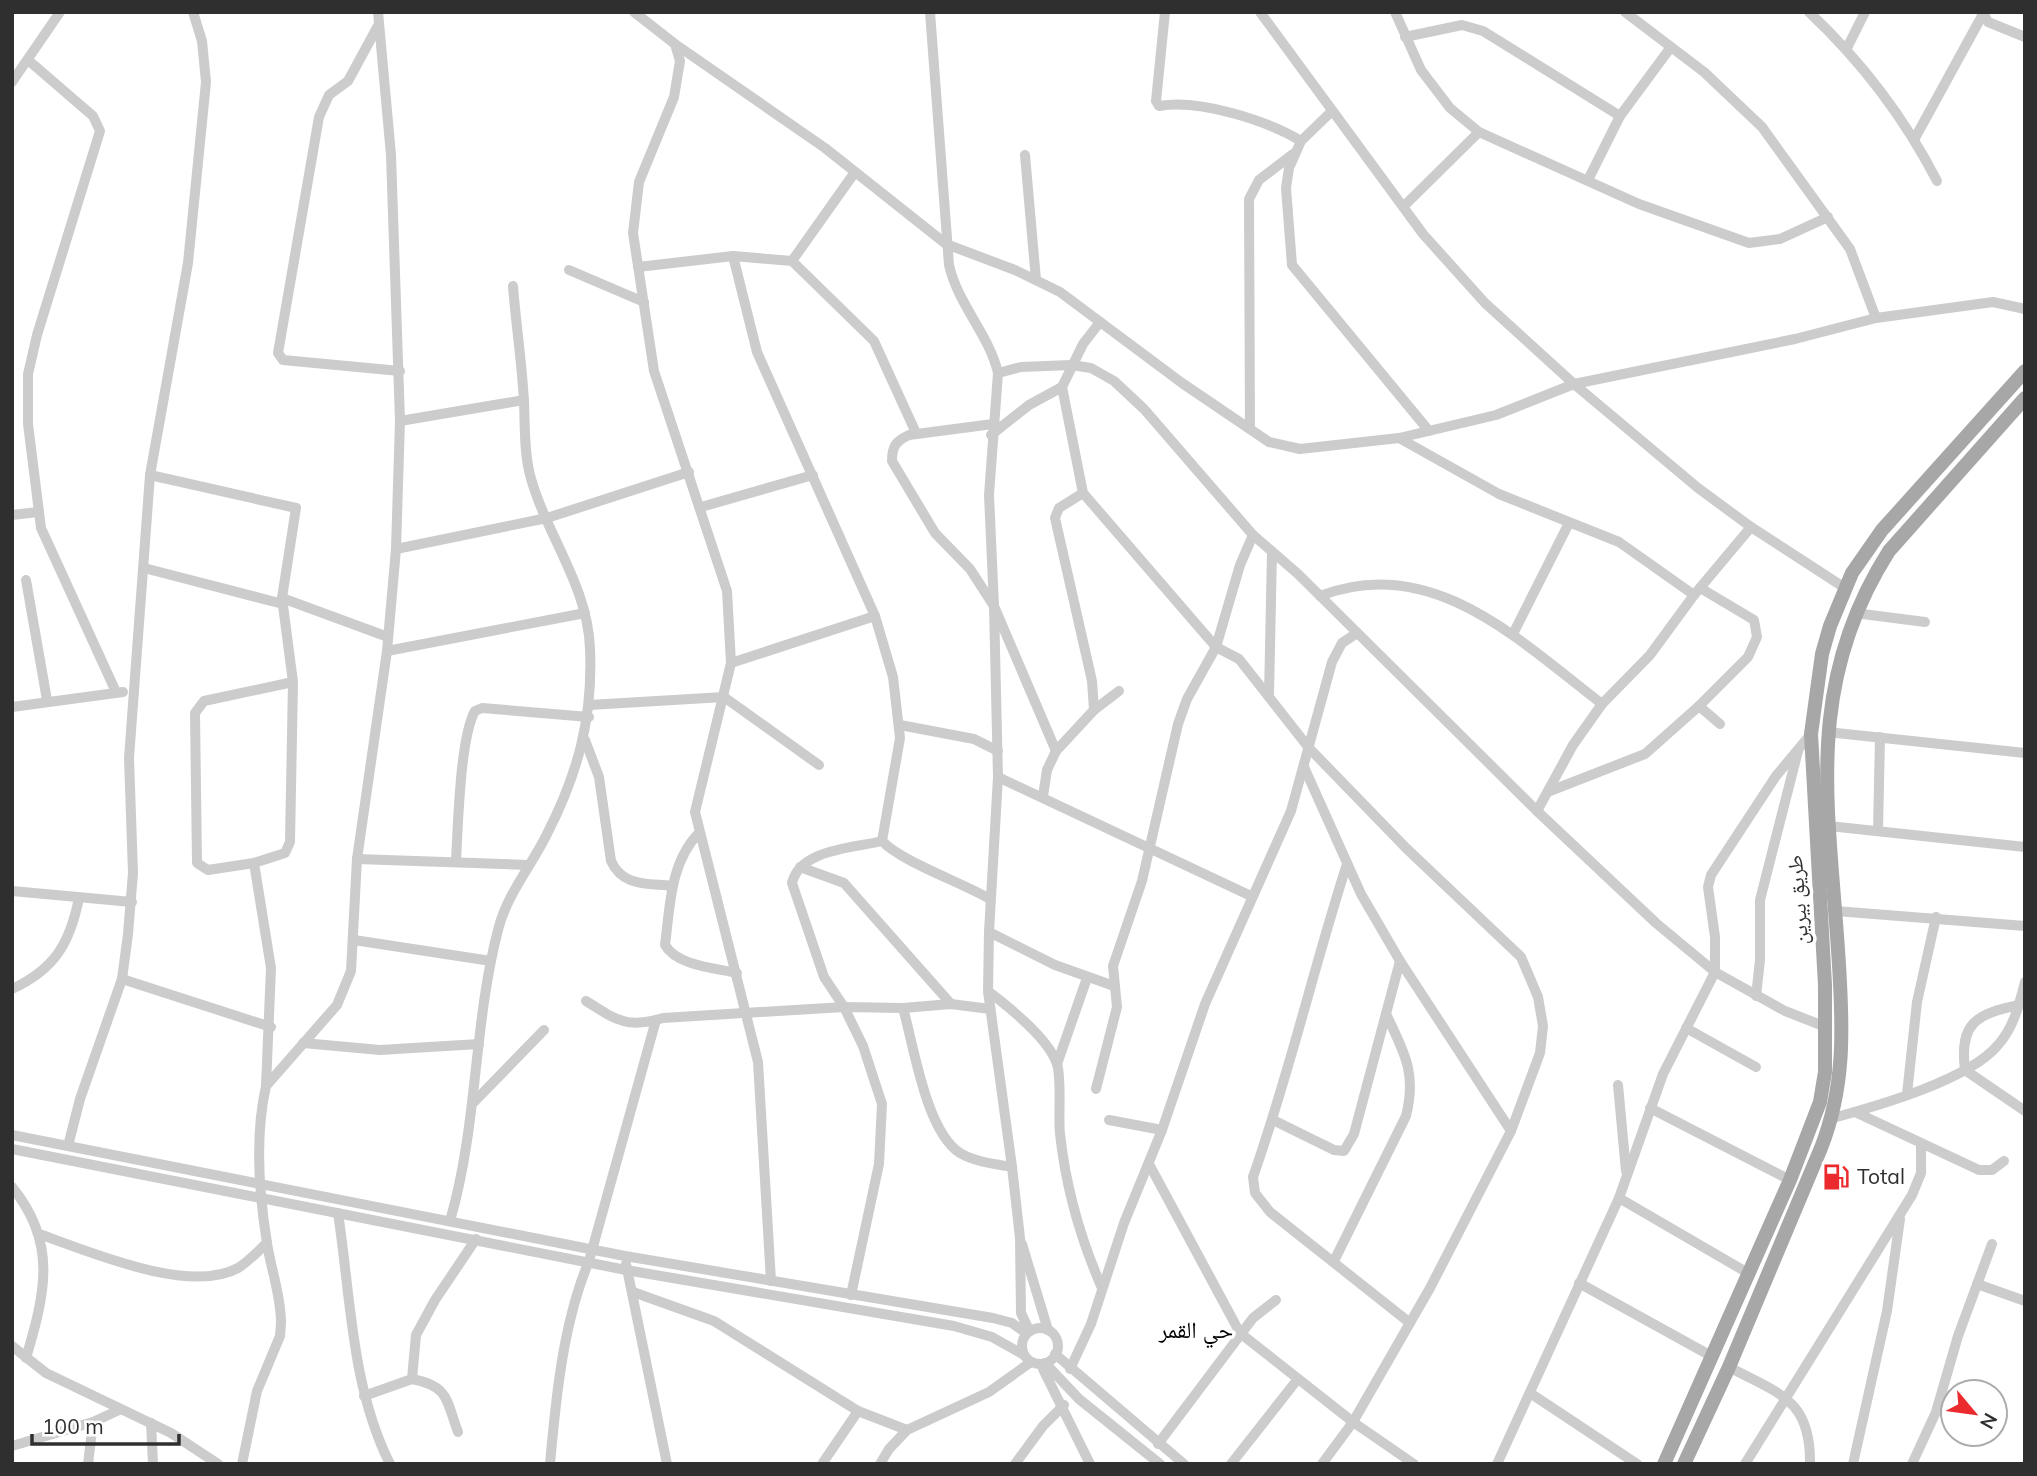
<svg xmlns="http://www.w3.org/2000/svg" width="2037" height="1476" font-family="Mulish,'Noto Naskh Arabic',sans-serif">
	<rect width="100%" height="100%" fill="#fff"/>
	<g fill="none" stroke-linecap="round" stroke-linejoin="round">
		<g stroke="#ccc" stroke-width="10">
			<polyline points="634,12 675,44 680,61 674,97 639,182 633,233 654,371 727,591 731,663 695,812 758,1062 771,1281"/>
			<path d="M930,12L949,265C958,305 989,334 998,373"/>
			<path d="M1165,12L1156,101L1159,106C1199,99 1266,120 1301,141L1332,111"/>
			<polyline points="1260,12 1423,234 1485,303 1574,384 1698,488 1751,527 1845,588"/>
			<polyline points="1395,12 1421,70 1450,108 1479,132 1639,204 1749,243 1780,239 1828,217"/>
			<polyline points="1625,12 1704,72 1762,127 1850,249 1876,318"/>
			<path d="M1809,12C1861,61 1904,117 1937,181"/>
			<polyline points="1983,12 1988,22 2025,37"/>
			<polyline points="379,24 348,81 329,95 319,117 278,353 283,360 400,371"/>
			<polyline points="1405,37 1462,25 1483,31 1620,116"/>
			<polyline points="675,44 825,148 946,244 1015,270 1060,292 1182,383 1269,442 1300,449 1399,438 1496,415 1574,384 1795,339 1876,318 1993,302 2025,309"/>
			<polyline points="1847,48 1865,12"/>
			<polyline points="28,60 93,116 100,131 37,335 28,374 28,424 41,528 116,692"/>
			<polyline points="12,82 60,12"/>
			<polyline points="1915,138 1983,14"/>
			<polyline points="1301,141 1289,168 1286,188 1292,265 1429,431"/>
			<polyline points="1025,155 1036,280"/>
			<path d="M855,172L792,261L733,256L757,352L875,616L893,677L900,738L882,841C902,862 961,882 990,899"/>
			<polyline points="1588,180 1620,116 1671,47"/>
			<polyline points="1404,206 1479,132"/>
			<polyline points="792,261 874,341 916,433"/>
			<polyline points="638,267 733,256"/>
			<polyline points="569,270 644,302"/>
			<polyline points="1062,387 1083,493 1216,647"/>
			<polyline points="400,421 524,400"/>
			<path d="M993,424L909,435C896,441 892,446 892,461L935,533L970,569L994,606L998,777L989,932L1055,965L1114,986"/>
			<polyline points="1250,429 1249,199 1259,180 1293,154"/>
			<polyline points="991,435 1029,405 1062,387 1083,344 1100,322"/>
			<polyline points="1399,438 1499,494 1619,542 1694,595 1751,527"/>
			<polyline points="150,475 296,508 282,598 293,682 290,842 285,853 254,863 271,968 266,1086"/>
			<polyline points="1083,493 1059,508 1055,518 1092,681 1094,710 1056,751 994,606 989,495 998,373 1021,367 1071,365 1091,368 1114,381 1144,409 1253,535 1298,574 1537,811 1656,923 1715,972 1785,1011 1826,1027"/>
			<polyline points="701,507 813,475"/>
			<polyline points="12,515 38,512"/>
			<polyline points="396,549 547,518 689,472"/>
			<polyline points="144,568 283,604"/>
			<polyline points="26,580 47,700"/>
			<path d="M1320,596C1432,552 1521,642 1602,704"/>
			<polyline points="282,598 388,637"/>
			<polyline points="1855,613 1925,622"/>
			<polyline points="1513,634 1569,523"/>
			<polyline points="1216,647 1240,565 1253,535"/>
			<polyline points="387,651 585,613"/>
			<polyline points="731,663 875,616"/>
			<polyline points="1269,695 1272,552"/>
			<polyline points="589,705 724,697 819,765"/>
			<polyline points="1699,706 1720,724"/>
			<polyline points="12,707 123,692"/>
			<polyline points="1094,710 1119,691"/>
			<polyline points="900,725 974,739 998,751"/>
			<polyline points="1827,732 2025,753"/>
			<path d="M585,740L599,777L611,861C623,887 647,883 672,886"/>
			<polyline points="1304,767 1361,894 1400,961 1511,1131"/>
			<polyline points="998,777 1251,896"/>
			<polyline points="1550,791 1645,754 1699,706 1748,657 1757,637 1754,620 1702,589"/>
			<polyline points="1043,796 1047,770 1056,751"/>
			<polyline points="1537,811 1573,745 1602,704 1650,655 1694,595"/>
			<polyline points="1829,826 2025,847"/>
			<polyline points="1878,831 1880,737"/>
			<path d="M699,833C670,862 670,907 665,945C677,966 716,968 737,973"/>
			<polyline points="357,859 528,865"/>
			<path d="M456,860C458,827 460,737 475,711L482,708L589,717"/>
			<polyline points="254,863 208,870 197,863 195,713 204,701 293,682"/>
			<polyline points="800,867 844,883 951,1004"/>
			<path d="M1346,867C1313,970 1289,1075 1253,1177L1255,1193L1270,1212L1410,1323"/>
			<polyline points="12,891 132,902"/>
			<polyline points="1836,911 2025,926"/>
			<polyline points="989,932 988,991 1012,1167 1020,1238 1021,1313 1029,1330"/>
			<polyline points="354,940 491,961"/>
			<polyline points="122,979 271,1027"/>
			<path d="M12,989C55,969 70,943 79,898"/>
			<path d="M988,991C1009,1007 1049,1039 1057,1064C1062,1079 1058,1116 1060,1134C1066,1188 1080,1238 1102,1288"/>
			<polyline points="1756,996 1760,960 1760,900 1798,751"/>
			<path d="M586,1001C616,1020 627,1029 663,1018L844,1007L903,1008L951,1004L990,1009"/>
			<path d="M2019,1005C1977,1014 1959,1022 1965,1070L2025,1111"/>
			<path d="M903,1008C914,1047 926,1131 960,1153C975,1162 995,1164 1012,1167"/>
			<polyline points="1686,1028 1756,1067"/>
			<polyline points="303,1043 380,1050 479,1044"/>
			<polyline points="1057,1064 1087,978"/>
			<polyline points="1618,1085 1626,1171"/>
			<polyline points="1096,1089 1117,1007 1113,966 1142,881 1178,724 1187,699 1216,647 1239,659 1309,748 1406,848 1521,957 1538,997 1543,1026 1540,1053 1511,1131 1430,1288 1353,1422 1322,1464"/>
			<polyline points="1907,1094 1917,1002 1936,917"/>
			<polyline points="473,1103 544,1030"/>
			<polyline points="1650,1108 1790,1180"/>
			<polyline points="1855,1112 1979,1170 1992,1170 2004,1161"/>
			<path d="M1833,1118C1877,1106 1969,1080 1998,1045C2014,1027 2019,1005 2025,982"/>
			<polyline points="1109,1120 1162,1130"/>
			<polyline points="1273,1120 1334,1150 1344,1151 1354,1134 1400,961"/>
			<polyline points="12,1135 625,1256 993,1318 1012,1323 1026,1333"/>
			<polyline points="68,1146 80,1099 122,979 128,934 133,873 129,758 150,475 188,263 206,82 202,41 193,12"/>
			<polyline points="12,1149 626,1270 954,1326 992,1337 1024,1355"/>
			<polyline points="1149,1164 1240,1333 1353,1422 1414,1464"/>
			<path d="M12,1187C58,1243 45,1294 26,1358"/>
			<polyline points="1619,1198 1748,1273"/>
			<path d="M338,1213C351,1298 351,1386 390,1464"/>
			<path d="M450,1221C478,1125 473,1026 498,930C507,894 530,868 546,836C578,774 593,718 590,649C588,585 546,535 530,475C524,452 525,426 524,402C522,363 516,325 513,286"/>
			<path d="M39,1234C88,1251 189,1295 238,1268C248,1262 258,1251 267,1243"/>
			<polyline points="1022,1244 1048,1330"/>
			<path d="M1334,1261L1406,1116C1417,1073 1404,1052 1386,1014"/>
			<polyline points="626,1264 667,1464"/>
			<polyline points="1579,1283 1713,1357"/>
			<polyline points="1977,1284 2025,1301"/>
			<polyline points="633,1292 714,1321 858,1411 907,1430 989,1392 1031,1362"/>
			<path d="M851,1295L879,1164L882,1104L863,1046L844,1007L824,977L792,883C800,849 854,848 882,841"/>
			<circle cx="1040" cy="1346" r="18"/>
			<polyline points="12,1346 46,1373 171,1433 218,1464"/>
			<polyline points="1055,1354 1184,1464"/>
			<polyline points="1045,1363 1079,1399 1160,1464"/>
			<path d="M1729,1367C1779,1394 1811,1399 1810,1464"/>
			<polyline points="1043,1369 1090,1464"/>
			<polyline points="1070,1369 1091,1324 1124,1223 1162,1130 1205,1004 1291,811 1332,662 1342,643 1357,633"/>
			<path d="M412,1379C449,1386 446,1400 458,1432"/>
			<polyline points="1530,1393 1637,1464"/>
			<polyline points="364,1396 412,1379 416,1335 435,1300 476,1239"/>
			<polyline points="151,1423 153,1464"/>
			<polyline points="1158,1444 1253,1318 1276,1300"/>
			<polyline points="12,1446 93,1422 119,1410"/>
			<polyline points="88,1464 93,1422"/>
			<path d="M242,1464L257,1391L280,1336L281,1323C281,1295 271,1270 267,1243C259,1194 255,1135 266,1086L337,1005L351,971L357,859L387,651L396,549L400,421L391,155L378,12"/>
			<path d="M550,1464C556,1397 563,1323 589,1261L656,1020"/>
			<polyline points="822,1464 858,1411"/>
			<polyline points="880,1464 889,1449 907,1430"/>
			<polyline points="1015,1464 1043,1426 1064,1405"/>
			<polyline points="1231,1464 1297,1380"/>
			<polyline points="1497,1464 1619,1198 1663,1074 1715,972 1715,937 1708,887 1711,875 1776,776 1811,734"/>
			<polyline points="1745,1464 1912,1195 1921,1173 1921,1145"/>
			<polyline points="1853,1464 1887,1311 1900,1219"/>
			<polyline points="1912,1464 1936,1412 1958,1336 1992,1244"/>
		</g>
		<g stroke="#a7a7a7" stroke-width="14">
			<polyline points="1664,1464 1790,1180 1820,1102 1825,1072 1825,985 1811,734 1822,654 1830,626 1852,573 1882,530 2025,371"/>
			<path d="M1684,1464L1729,1367L1821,1148C1845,1087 1843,1030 1839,965C1830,812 1801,689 1889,551L2025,398"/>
		</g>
	</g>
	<defs>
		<g id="fuel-bare" transform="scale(2.1)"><path d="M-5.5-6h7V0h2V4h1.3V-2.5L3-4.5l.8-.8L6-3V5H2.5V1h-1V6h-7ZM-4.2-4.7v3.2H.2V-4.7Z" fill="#ec2b2f" stroke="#fff" stroke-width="2.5" paint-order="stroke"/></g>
	</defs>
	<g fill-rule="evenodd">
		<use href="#fuel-bare" x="1836" y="1177"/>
	</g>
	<g text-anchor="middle" stroke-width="7" stroke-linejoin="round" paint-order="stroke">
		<g font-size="21" fill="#2f2f2f" stroke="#fff">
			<text transform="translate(1798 900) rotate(-94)" y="7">طريق بيرين</text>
		</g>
		<g font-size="21" fill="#2f2f2f" stroke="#fff" text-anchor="start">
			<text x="1857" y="1184">Total</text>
		</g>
		<g font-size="23" fill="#000" stroke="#fff">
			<text x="1196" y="1338">حي القمر</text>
		</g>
	</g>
	<rect width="2037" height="1476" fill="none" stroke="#2f2f2f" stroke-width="28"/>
	<g transform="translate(1974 1413) rotate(119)"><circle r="33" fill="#ffffff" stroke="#acacac" stroke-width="2"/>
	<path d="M0-5L12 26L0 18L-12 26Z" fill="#ec2b2f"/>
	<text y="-10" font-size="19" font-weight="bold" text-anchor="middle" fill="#2f2f2f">N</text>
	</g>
	<path d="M32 1434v10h147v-10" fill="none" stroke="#2f2f2f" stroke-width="3.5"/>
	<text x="42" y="1434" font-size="21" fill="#2f2f2f" stroke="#ffffff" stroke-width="5" paint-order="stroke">100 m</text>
</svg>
